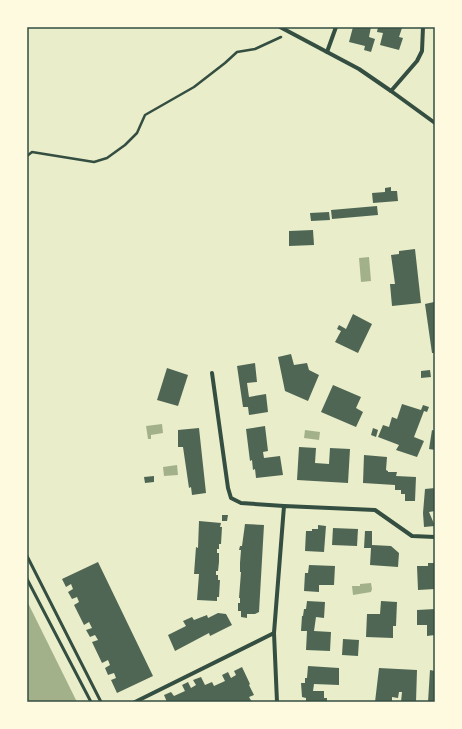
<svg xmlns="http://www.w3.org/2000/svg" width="462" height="729" font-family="'DejaVu Sans',sans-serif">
	<rect width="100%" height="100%" fill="#e9edc9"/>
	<g fill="#a3b18a">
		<polygon points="369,257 371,281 361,282 359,258"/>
		<polygon points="162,424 163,433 151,435 151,439 148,439 146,426"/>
		<polygon points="305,430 320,432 319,440 304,438"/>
		<polygon points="177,465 178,475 164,476 163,467"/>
		<polygon points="371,583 372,589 371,592 353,595 352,586 360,586 360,584"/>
		<polygon points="27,601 77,702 27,702"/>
	</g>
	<g fill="#4f6655">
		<polygon points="353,27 371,27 369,37 375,39 371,52 364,50 365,46 349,42"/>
		<polygon points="378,27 402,28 399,37 403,38 399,50 380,45 383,33 377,32"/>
		<polygon points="391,187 391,191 397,191 398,201 373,203 372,193 385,192 385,188"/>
		<polygon points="377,206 378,215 332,219 331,210"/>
		<polygon points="329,212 330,220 311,221 310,213"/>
		<polygon points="313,230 314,245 289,246 289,231"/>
		<polygon points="415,249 421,303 392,306 390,284 395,284 391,255 399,254 399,251"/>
		<polygon points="434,302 435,353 432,353 425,304"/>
		<polygon points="353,314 372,324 358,353 335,342 341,331 337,329 339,325 346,329"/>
		<polygon points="291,354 294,365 307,363 309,370 319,375 308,401 285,391 278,357"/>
		<polygon points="255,363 257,382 247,383 249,397 266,394 268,412 249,415 248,407 243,407 237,366"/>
		<polygon points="167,368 188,375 178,406 157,400"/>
		<polygon points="430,370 431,377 421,378 421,371"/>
		<polygon points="333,385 361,397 356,408 363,412 356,427 321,412"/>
		<polygon points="402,404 421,410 423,405 429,407 427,412 424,411 414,437 424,441 417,457 396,450 399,445 378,437 383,425 389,427 392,417 397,419"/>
		<polygon points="265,426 268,451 263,452 264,458 280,456 283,475 256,478 255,469 253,470 252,460 250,461 246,429"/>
		<polygon points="199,428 206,493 192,495 191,487 189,488 183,447 178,447 178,430"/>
		<polygon points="373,428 378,430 376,437 371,435"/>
		<polygon points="432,430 435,431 435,450 429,449"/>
		<polygon points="299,447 316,448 315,463 329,464 330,448 350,449 348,483 297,480"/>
		<polygon points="364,455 387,457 386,470 388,471 388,472 397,472 396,476 416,477 415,501 405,501 405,494 401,494 401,490 395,490 395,485 363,483"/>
		<polygon points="154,476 154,482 145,483 144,477"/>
		<polygon points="435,488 435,511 429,512 435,526 424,527 423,513 425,489"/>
		<polygon points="222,515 228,515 227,521 222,521"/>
		<polygon points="199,521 221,523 220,527 222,527 221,544 219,544 219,549 217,549 217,553 219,553 219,562 218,571 216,571 216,575 218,575 218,580 220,580 219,597 217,597 217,601 197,600 199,574 194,574 196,547 198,548"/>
		<polygon points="245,524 264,525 259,612 255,614 247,614 247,618 241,617 241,611 238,611 238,603 240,603 240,598 239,598 241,572 240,572 240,563 241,550 239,550 240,546 242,546"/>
		<polygon points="318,525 326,526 324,552 305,551 306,531 312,531 312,529 318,529"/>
		<polygon points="333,528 358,529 357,546 332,545"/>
		<polygon points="365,531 372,531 372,545 391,546 399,553 398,567 370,565 371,548 364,548"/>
		<polygon points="98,562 153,676 117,693 111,680 116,678 114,673 108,675 105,668 110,665 108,660 102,663 92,642 98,640 95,635 90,637 86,630 92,628 89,622 84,625 74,605 79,602 77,597 72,599 68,592 73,589 71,584 66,587 62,579"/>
		<polygon points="428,563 435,563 435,589 418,590 417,566 428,566"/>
		<polygon points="309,565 335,566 334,585 319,585 319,592 304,591 305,573 308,573"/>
		<polygon points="307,601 325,602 324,618 316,617 314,631 331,632 330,651 306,650 307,631 301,631 302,616 303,616 304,609 306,609"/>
		<polygon points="381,601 397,602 396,626 393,626 393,638 366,637 367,614 380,614"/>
		<polygon points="435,609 435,635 427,636 427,625 417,625 417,610"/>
		<polygon points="218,613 226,614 232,625 210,636 209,633 175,651 168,635 186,626 183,621 192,617 194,620 207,615 208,618"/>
		<polygon points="343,639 359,640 358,656 342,655"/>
		<polygon points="308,666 339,668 339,685 314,684 313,691 324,691 324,698 327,698 327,702 306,702 306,698 302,697 301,683 305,683 305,678 307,678"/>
		<polygon points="242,667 250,684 249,685 254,695 249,697 252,702 167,702 164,695 171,692 174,696 185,691 182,685 188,682 191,688 196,685 193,680 201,677 205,685 212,682 214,686 225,681 222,675 228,672 231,678 236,675 234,671"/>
		<polygon points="379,668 417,670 416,702 401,702 402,692 399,692 398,698 392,697 392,702 375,702"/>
		<polygon points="430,670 435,671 435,702 428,702"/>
	</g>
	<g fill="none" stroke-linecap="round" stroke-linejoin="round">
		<polyline stroke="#344e41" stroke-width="2.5" points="27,156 32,152 94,162 107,158 125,145 137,133 145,115 194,87 225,63 237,52 255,49 281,37"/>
		<g stroke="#344e41" stroke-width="3">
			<polyline points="27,556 101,702"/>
			<polyline points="27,579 91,702"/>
		</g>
		<g stroke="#344e41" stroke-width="4">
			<polyline points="280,27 359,69 391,91 435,123"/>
			<polyline points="327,52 336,27"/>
			<polyline points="391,91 417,61 422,51 423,27"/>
			<polyline points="212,373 228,488 231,498 241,503 284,506"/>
			<polyline points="135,702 274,633"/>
			<polyline points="277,702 274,633 284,506 375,510 412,536 435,537"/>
		</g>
	</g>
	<rect width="462" height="729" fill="none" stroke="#fefae0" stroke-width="56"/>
	<rect x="28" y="28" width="406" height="673" fill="none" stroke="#344e41" stroke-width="1.5"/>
</svg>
